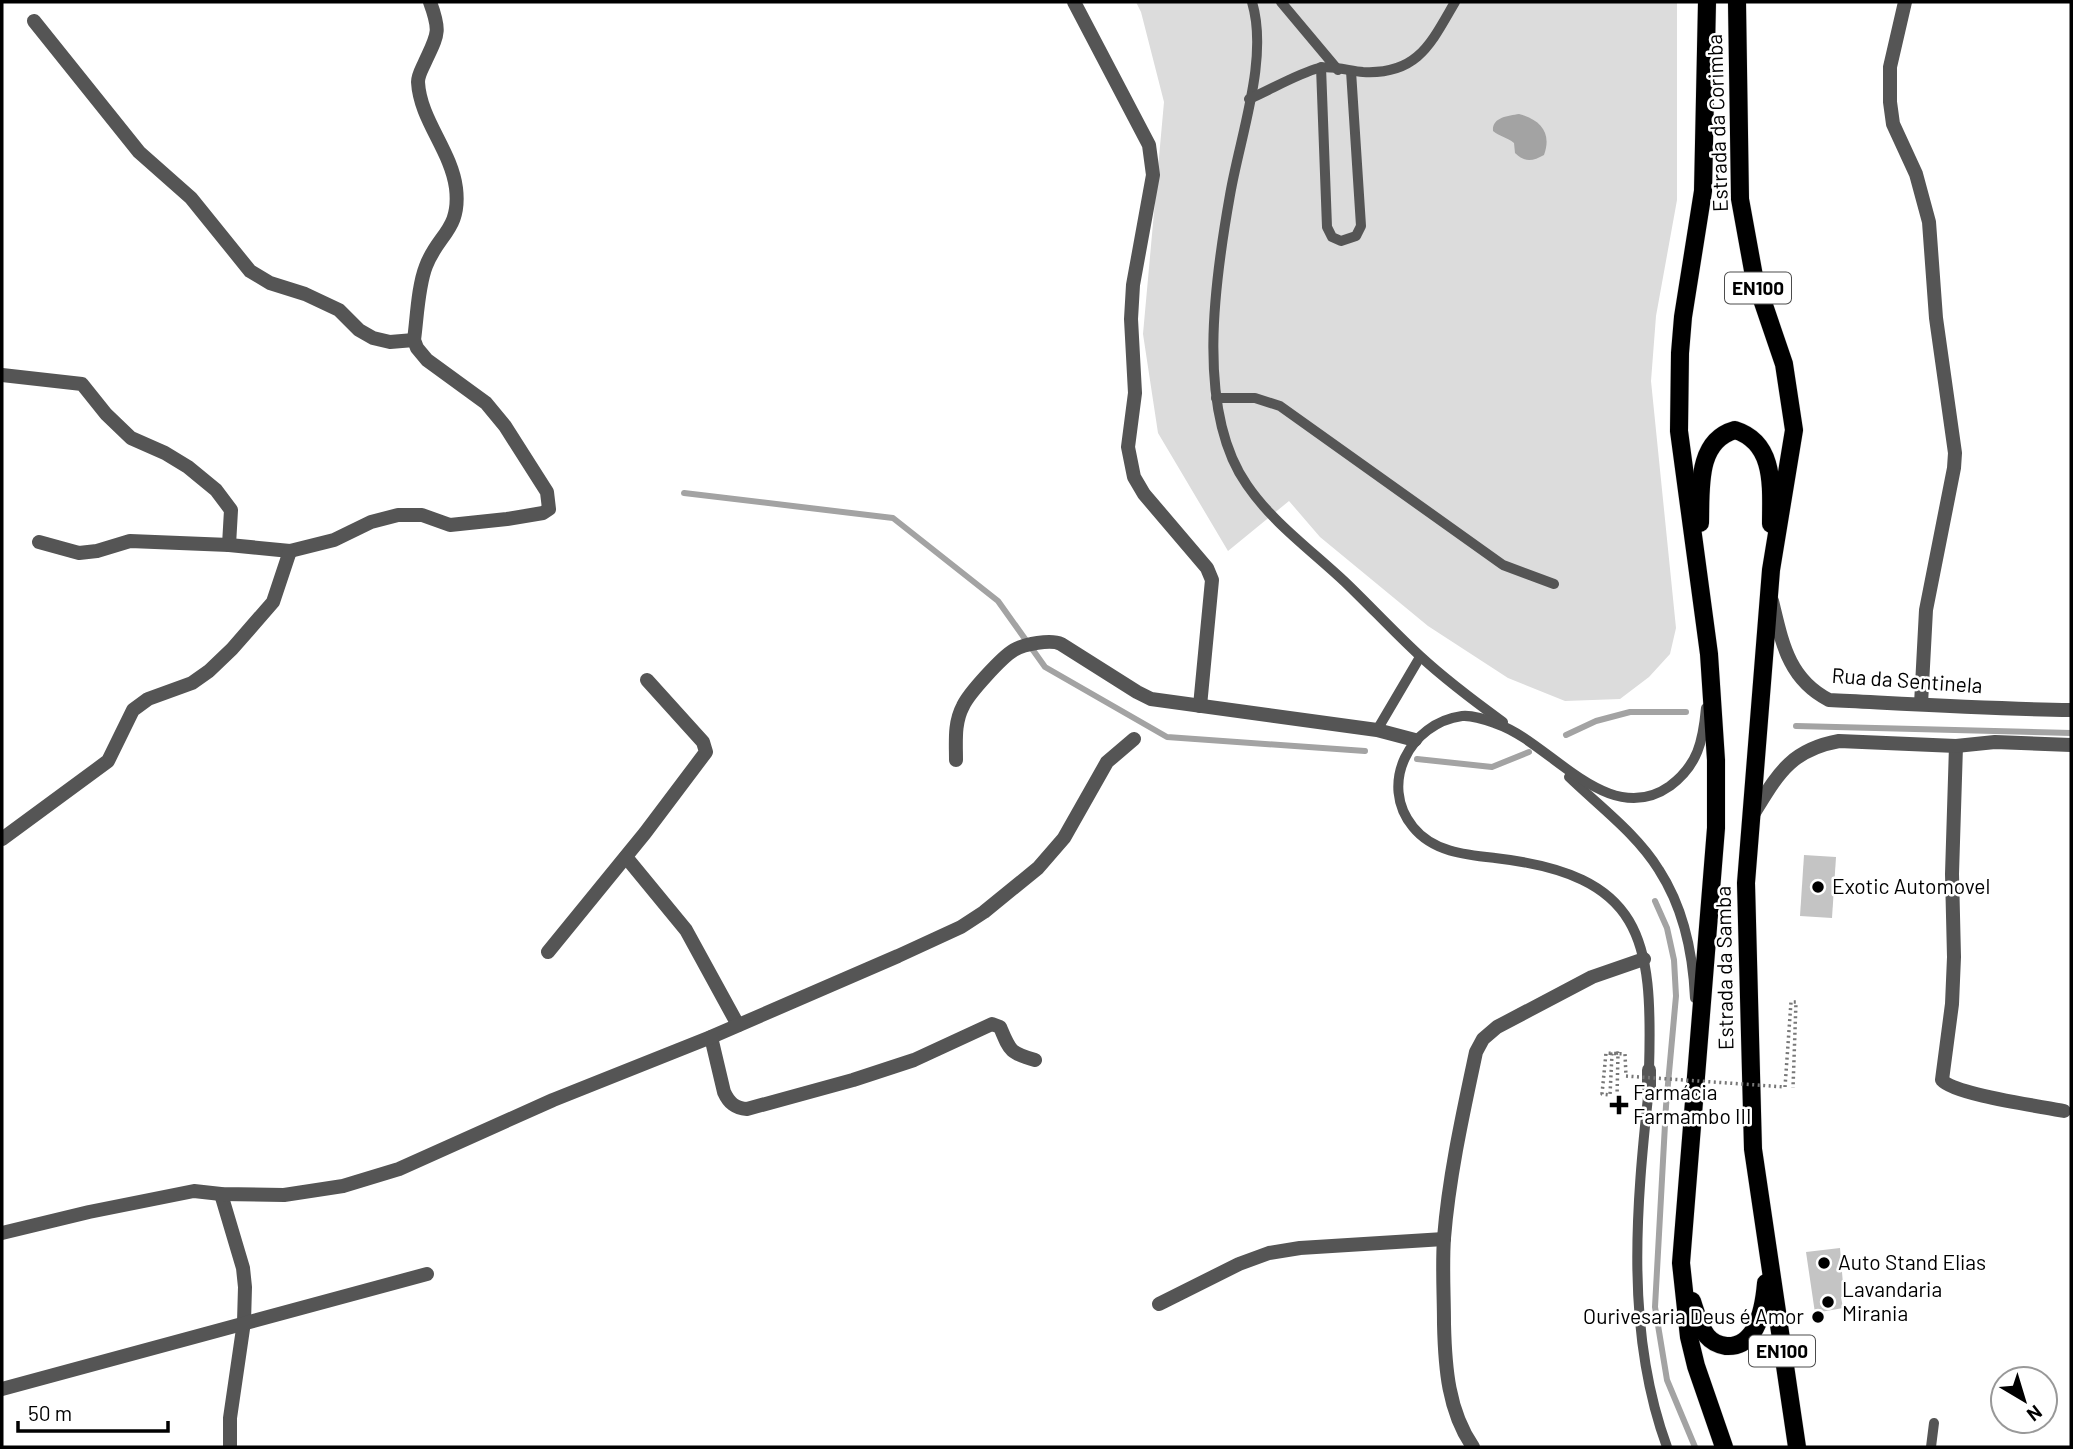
<svg xmlns="http://www.w3.org/2000/svg" width="2073" height="1449" font-family="Barlow,sans-serif">
	<rect width="100%" height="100%" fill="#fff"/>
	<polygon fill="#dcdcdc" points="1136,2 1677,2 1677,200 1656,316 1651,381 1676,628 1670,654 1649,677 1620,699 1565,701 1508,678 1428,626 1320,537 1289,501 1228,551 1158,433 1143,334 1164,102 1141,12"/>
	<path fill="#a3a3a3" d="M1519,114C1541,120 1552,133 1544,155C1533,161 1525,163 1515,153L1514,143C1507,137 1500,137 1493,131C1492,117 1508,116 1519,114Z"/>
	<g fill="none" stroke-linecap="round" stroke-linejoin="round">
		<g stroke="#a3a3a3" stroke-width="6">
			<polyline points="684,493 893,518 998,601 1045,667 1167,737 1365,751"/>
			<polyline points="1796,726 2071,733"/>
			<polyline points="1566,735 1596,721 1630,712 1686,712"/>
			<polyline points="1417,759 1492,767 1529,752"/>
			<polyline points="1655,901 1667,928 1674,960 1676,996 1666,1106 1655,1307 1667,1380 1695,1447"/>
		</g>
	</g>
	<g fill="#c4c4c4">
		<polygon points="1804,855 1836,857 1832,918 1800,916"/>
		<polygon points="1840,1248 1844,1296 1841,1297 1843,1308 1815,1313 1806,1252"/>
	</g>
	<g fill="none" stroke-linecap="round" stroke-linejoin="round">
		<g stroke="#dbdbdb" stroke-width="19">
			<g id="primary">
				<polyline points="1707,2 1703,191 1683,317 1680,353 1679,431 1709,654 1716,760 1716,828 1681,1263 1689,1337 1696,1366 1724,1447"/>
				<polyline points="1737,2 1740,199 1754,276 1784,364 1794,430 1771,570 1746,883 1753,1149 1797,1447"/>
				<path d="M1700,523C1701,489 1696,441 1735,430C1776,443 1771,488 1771,524"/>
				<path d="M1692,1301C1696,1313 1699,1326 1707,1336C1712,1342 1719,1345 1726,1346C1758,1348 1764,1306 1766,1283"/>
			</g>
		</g>
		<g stroke="#777" stroke-width="3.5" stroke-dasharray="2 3.5" stroke-linecap="butt">
			<polyline points="1785,1087 1791,1002 1796,1002 1793,1088"/>
			<polyline points="1617,1097 1618,1053 1612,1054 1610,1095 1602,1094 1606,1053 1625,1054 1626,1076"/>
		</g>
		<g stroke="#555" stroke-width="10">
			<path d="M1252,2C1269,59 1240,136 1230,195C1215,279 1195,411 1247,485C1273,523 1311,550 1345,582C1370,606 1394,632 1420,656C1446,680 1474,701 1503,722"/>
			<polyline points="1281,2 1338,70"/>
			<polyline points="1321,67 1327,227 1332,237 1341,241 1356,236 1361,226 1351,71"/>
			<path d="M1249,99C1270,90 1299,73 1319,68C1331,65 1350,71 1363,72C1418,75 1431,43 1455,2"/>
			<polyline points="1216,398 1255,398 1280,406 1503,565 1554,584"/>
			<polyline points="1377,730 1420,657"/>
			<path d="M1569,777C1599,806 1637,834 1659,870C1683,907 1693,954 1695,998"/>
			<path d="M1649,1070C1653,938 1643,875 1495,858C1466,855 1433,852 1413,827C1378,784 1410,723 1462,716C1474,715 1486,720 1497,724C1550,742 1608,830 1670,786C1698,765 1703,741 1706,708"/>
			<path d="M1649,1088C1636,1207 1625,1333 1667,1447"/>
			<polyline points="1931,1447 1934,1423"/>
		</g>
		<g stroke="#555" stroke-width="14">
			<polyline points="1074,2 1149,145 1153,175 1133,285 1131,319 1135,393 1128,447 1134,477 1144,494 1207,568 1212,580 1200,706"/>
			<polyline points="1905,2 1890,67 1890,102 1893,124 1916,174 1929,222 1936,318 1955,453 1954,468 1926,610 1921,704"/>
			<polyline points="34,21 139,152 191,198 250,271 270,283 305,294 339,310 359,330 373,338 390,342 414,340"/>
			<polyline points="2,375 82,384 106,414 131,438 165,453 188,467 216,490 231,510 229,545"/>
			<path d="M39,542L79,553L97,551L130,541L229,545L290,551L334,540L371,522L398,515H422L450,525L507,519L543,513L549,509L547,492L505,426L486,403L427,360L417,348L414,340C417,318 418,286 426,266C438,234 461,230 456,188C451,150 420,120 418,82C418,75 422,69 425,62C438,34 441,32 430,2"/>
			<path d="M1772,601C1782,642 1788,679 1829,700C1910,704 1991,709 2071,710"/>
			<path d="M1956,746L1952,874L1954,957L1952,1004L1942,1080C1955,1095 2040,1106 2064,1111"/>
			<path d="M956,760C956,741 954,723 963,706C969,693 1002,657 1014,650C1024,644 1051,639 1061,644L1137,692L1151,699L1377,730L1415,740"/>
			<path d="M1752,816C1777,776 1789,750 1839,741L1956,746L1995,742L2071,745"/>
			<polyline points="2,839 108,761 133,710 148,699 192,683 209,671 232,649 273,602 290,551"/>
			<polyline points="626,857 686,930 738,1025"/>
			<polyline points="548,952 645,833 706,752 703,742 647,680"/>
			<path d="M711,1037L724,1092C729,1103 735,1108 747,1109L853,1080L914,1060L992,1024L1000,1027C1010,1051 1010,1053 1035,1060"/>
			<polyline points="1649,1088 1649,1070"/>
			<polyline points="221,1194 243,1268 245,1287 244,1322 230,1418 230,1447"/>
			<polyline points="2,1233 89,1212 194,1191 221,1194 284,1195 343,1186 399,1169 553,1100 711,1037 898,956 961,927 984,912 1038,868 1064,838 1107,762 1134,739"/>
			<polyline points="1159,1304 1239,1264 1269,1253 1300,1248 1444,1239"/>
			<polyline points="2,1389 427,1274"/>
			<path d="M1473,1447C1448,1411 1445,1367 1444,1324C1444,1295 1442,1266 1444,1238C1449,1176 1463,1113 1476,1052L1483,1039L1497,1027L1592,977L1644,959"/>
		</g>
		<use href="#primary" stroke="#000" stroke-width="18"/>
		<polyline stroke="#777" stroke-width="3.5" stroke-dasharray="2 3.5" stroke-linecap="butt" points="1626,1076 1785,1087"/>
	</g>
	<g fill="#000" stroke="#fff" stroke-width="2.5">
		<circle cx="1818" cy="887" r="7"/>
		<path d="M1615.5 1094.5h7v7h7v7h-7v7h-7v-7h-7v-7h7z"/>
		<circle cx="1824" cy="1263" r="7"/>
		<circle cx="1828" cy="1302" r="7"/>
		<circle cx="1818" cy="1317" r="7"/>
	</g>
	<g text-anchor="middle" stroke-width="5" stroke-linejoin="round" paint-order="stroke">
		<g fill="#fff" stroke="#4c4c4c" stroke-width="2">
			<rect x="1725" y="272.5" width="66" height="31" rx="5"/>
			<rect x="1749" y="1335.5" width="66" height="31" rx="5"/>
		</g>
		<g font-size="19" font-weight="bold" fill="#000">
			<text x="1758" y="295">EN100</text>
			<text x="1782" y="1358">EN100</text>
		</g>
		<g font-size="21" fill="#000" stroke="#fff">
			<text transform="translate(1718 123) rotate(-92)" y="7">Estrada da Corimba</text>
			<text transform="translate(1907 681) rotate(4)" y="7">Rua da Sentinela</text>
			<text transform="translate(1725 968) rotate(-91)" y="7">Estrada da Samba</text>
		</g>
		<g font-size="21" fill="#000" stroke="#fff" text-anchor="start">
			<text x="1832" y="894">Exotic Automovel</text>
			<text x="1633" y="1100">Farmácia<tspan x="1633" dy="24">Farmambo III</tspan></text>
			<text x="1838" y="1270">Auto Stand Elias</text>
			<text x="1842" y="1297">Lavandaria<tspan x="1842" dy="24">Mirania</tspan></text>
			<text x="1804" y="1324" text-anchor="end">Ourivesaria Deus é Amor</text>
		</g>
	</g>
	<rect width="2073" height="1449" fill="none" stroke="#000000" stroke-width="7"/>
	<g transform="translate(2024 1400) rotate(142)"><circle r="33" fill="#ffffff" stroke="#999999" stroke-width="2"/>
	<path d="M0-5L12 26L0 18L-12 26Z" fill="#000000"/>
	<text y="-10" font-size="19" font-weight="bold" text-anchor="middle" fill="#000000">N</text>
	</g>
	<path d="M18 1421v10h150v-10" fill="none" stroke="#000000" stroke-width="3.5"/>
	<text x="28" y="1421" font-size="21" fill="#000000" stroke="#ffffff" stroke-width="5" paint-order="stroke">50 m</text>
</svg>
